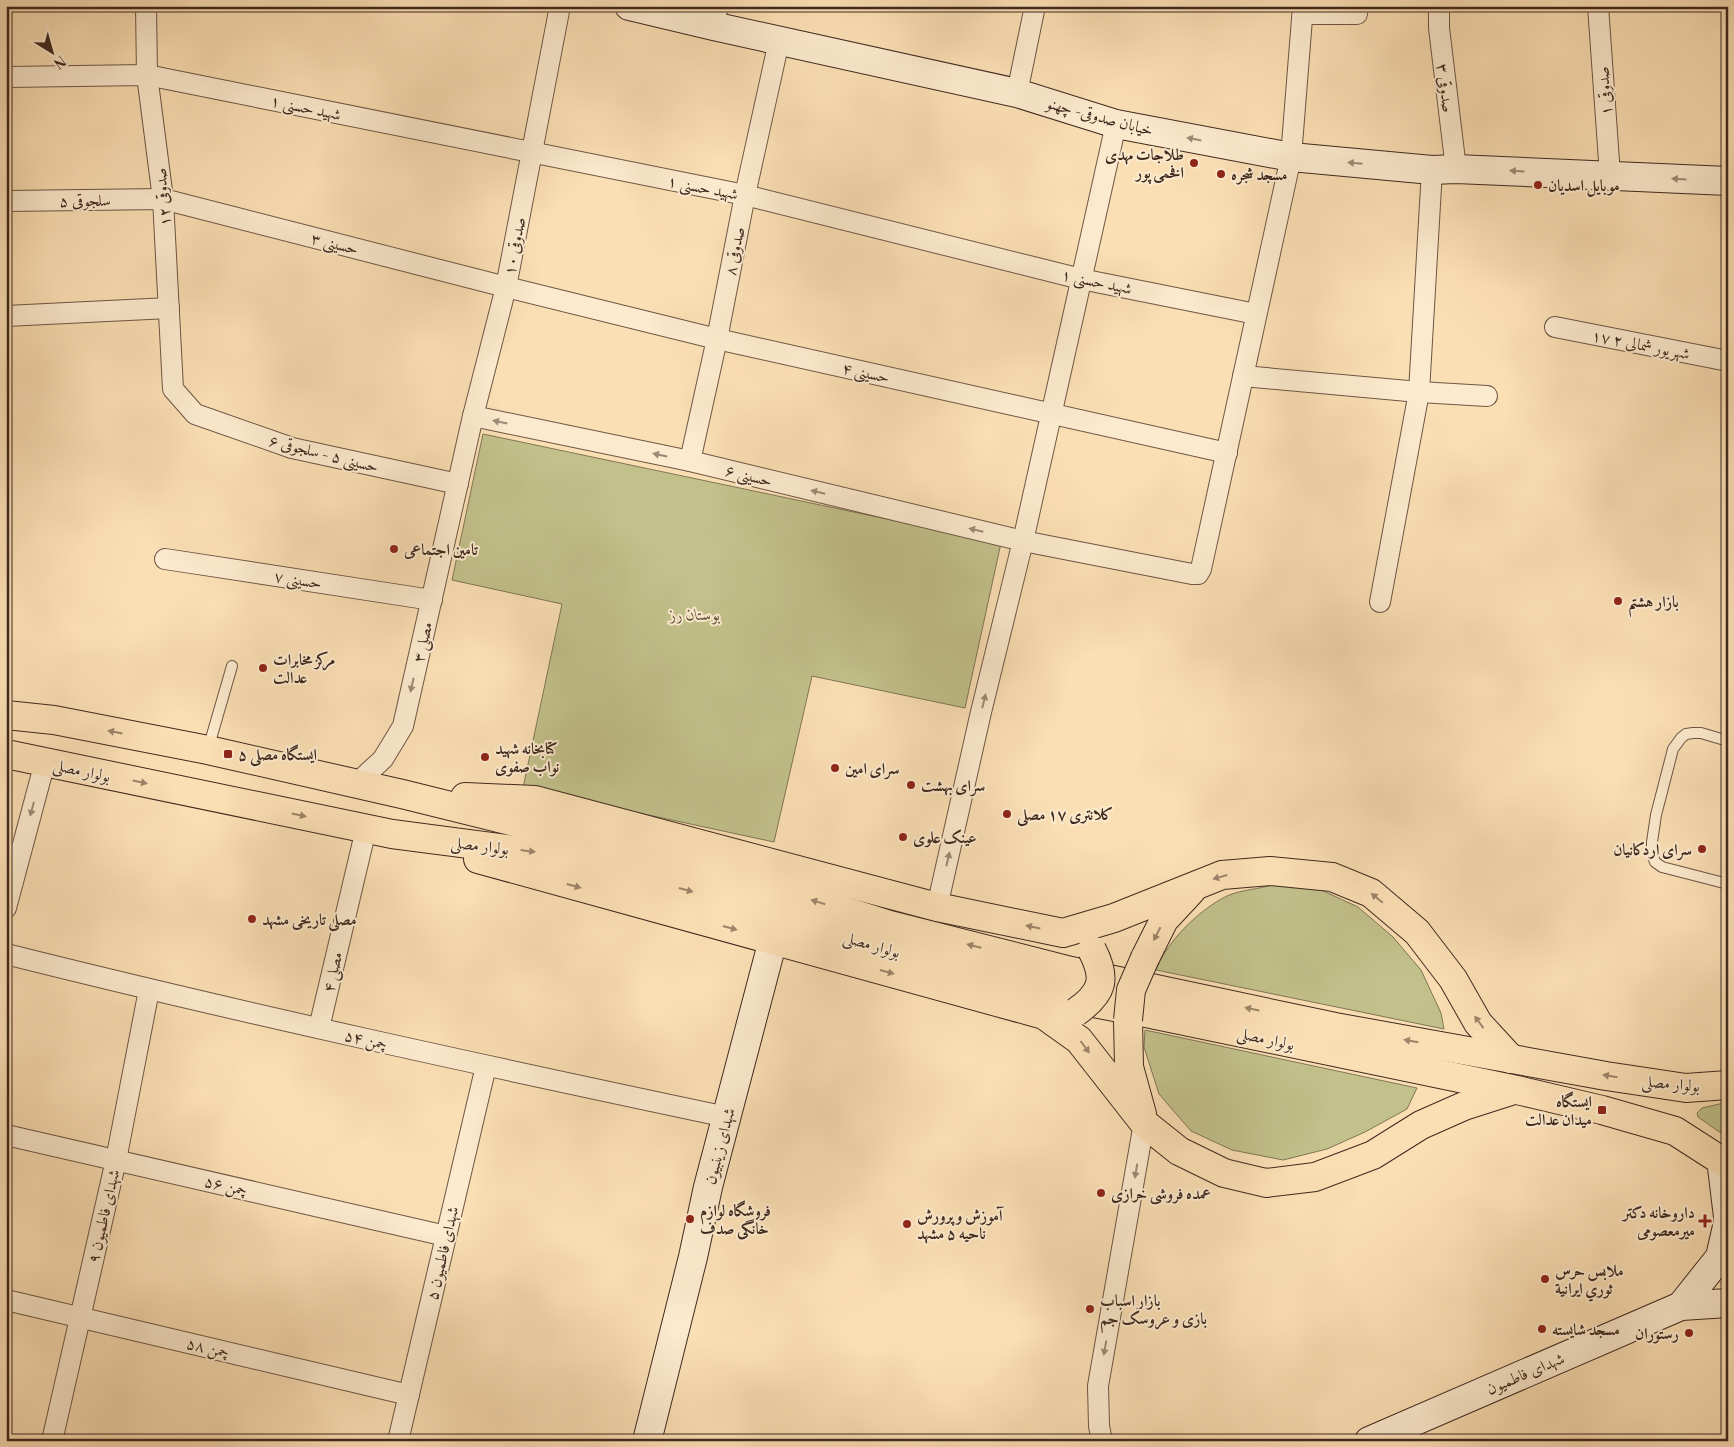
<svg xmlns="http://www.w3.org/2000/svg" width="1734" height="1447" font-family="'Libre Bodoni',Amiri,serif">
	<rect width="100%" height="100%" fill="#fbdfb4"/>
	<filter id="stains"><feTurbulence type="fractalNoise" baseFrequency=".004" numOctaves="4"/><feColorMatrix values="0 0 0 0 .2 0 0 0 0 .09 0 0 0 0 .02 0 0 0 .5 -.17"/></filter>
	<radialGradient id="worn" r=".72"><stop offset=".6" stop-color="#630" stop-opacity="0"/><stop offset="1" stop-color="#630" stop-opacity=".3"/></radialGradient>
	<g fill="#c2c18b" stroke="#807555">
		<polygon points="483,434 1001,543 965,708 812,676 774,842 523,788 562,604 452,580"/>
		<path d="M1273,885L1317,888L1358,907L1393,937L1421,970L1441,1013L1444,1029L1156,970C1167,941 1200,909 1227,896C1240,890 1258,889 1273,885Z"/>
		<polygon points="1145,1030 1417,1088 1407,1109 1365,1132 1327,1149 1283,1160 1232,1150 1191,1131 1159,1094 1144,1047"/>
		<polygon points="1728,1102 1728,1138 1698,1117 1697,1113 1702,1108"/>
	</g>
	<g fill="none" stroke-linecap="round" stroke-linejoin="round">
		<g stroke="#6e5644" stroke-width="12">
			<g id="lane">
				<polyline points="1728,741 1701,733 1693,733 1686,734 1681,738 1673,749 1656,815 1652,842 1652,854 1655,862 1662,867 1728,884"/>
				<polyline points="208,749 232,666"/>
			</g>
		</g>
		<g stroke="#6e5644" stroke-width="22">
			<g id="street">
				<polyline points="146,6 147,75 163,199 173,389 195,414 292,448 458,484"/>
				<polyline points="1439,6 1439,28 1456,169"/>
				<polyline points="1598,6 1610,175"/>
				<polyline points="1303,14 1357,14 1358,6"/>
				<polyline points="713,26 718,6"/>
				<polyline points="6,77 147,75 745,195 1081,279 1256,314"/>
				<polyline points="1017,93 1035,6"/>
				<polyline points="6,201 163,199 506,287 717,339 1227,453"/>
				<polyline points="6,316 169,308"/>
				<polyline points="1555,327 1728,361"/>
				<polyline points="1243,376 1419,392 1487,396"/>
				<polyline points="473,416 690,461 1023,541 1192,574 1198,574 1201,569 1291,157 1303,6"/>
				<polyline points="690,461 717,339 745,195 779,41"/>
				<polyline points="165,559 432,600"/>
				<polyline points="1380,602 1419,392 1432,170"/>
				<polyline points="356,784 383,759 403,726 473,416 506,287 560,6"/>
				<polyline points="937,907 981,712 1023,541 1116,124"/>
				<polyline points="6,908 45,762"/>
				<path d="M6,954C245,1014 486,1066 727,1117"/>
				<polyline points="319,1028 366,829"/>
				<polyline points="6,1135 446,1236"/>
				<polyline points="6,1300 409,1395"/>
				<polyline points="52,1441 116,1160 149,990"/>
				<polyline points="398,1441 486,1066"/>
				<polyline points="1102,1441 1099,1426 1098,1386 1144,1123"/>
			</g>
		</g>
		<g stroke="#3f291f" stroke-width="30">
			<g id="secondary">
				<polyline points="629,6 713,26 1017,93 1116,124 1291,157 1432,170 1456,169 1728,181"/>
				<polyline points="1721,1159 1728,1217"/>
				<polyline points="1681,1306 1720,1257 1728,1222"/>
				<polyline points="647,1441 693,1257 708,1187 773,940"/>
				<polyline points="1369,1441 1681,1306 1728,1303"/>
			</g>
		</g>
		<g stroke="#3f291f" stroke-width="30">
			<g id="primary">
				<polyline points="6,715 54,720 208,750 402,794 737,877 890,925 1071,971 1335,1027 1606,1076 1686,1088 1728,1085"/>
				<polyline points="6,754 392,834 554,855 726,901 882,948 1062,997 1146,1013 1517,1090 1602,1110 1675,1131 1728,1165"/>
				<polyline points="465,797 535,800 937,907 1063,933 1114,918 1222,875 1270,871 1332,877 1371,893 1417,932 1453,979 1478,1023 1511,1059"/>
				<polyline points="478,859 1044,1015 1079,1040 1144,1123 1179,1151 1224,1173 1266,1183 1315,1177 1373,1155 1421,1125 1464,1106 1514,1090"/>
				<polyline points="1145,958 1164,920 1191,891"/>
				<polyline points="1128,1020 1129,1067 1142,1114"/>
			</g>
		</g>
		<use href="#lane" stroke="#fceace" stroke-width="10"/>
		<use href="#street" stroke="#fceace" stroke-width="20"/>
		<use href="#secondary" stroke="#fceace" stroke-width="28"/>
		<use href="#primary" stroke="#fbdfb4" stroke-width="28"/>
		<g stroke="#3f291f" stroke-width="30" stroke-linecap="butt">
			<g id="primary-bridge">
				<path d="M1076,1012C1103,993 1107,979 1092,950"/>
				<polyline points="1128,1020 1131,990 1145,958"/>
			</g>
		</g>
		<use href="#primary-bridge" stroke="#fbdfb4" stroke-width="28"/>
	</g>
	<defs><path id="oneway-solid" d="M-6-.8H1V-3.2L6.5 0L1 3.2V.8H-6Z" transform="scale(1.25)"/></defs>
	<g fill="#9e8a76">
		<use href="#oneway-solid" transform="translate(1194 139) rotate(-169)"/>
		<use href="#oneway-solid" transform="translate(1355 163) rotate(-175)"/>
		<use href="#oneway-solid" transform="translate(1517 171) rotate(-177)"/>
		<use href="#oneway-solid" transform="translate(1679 179) rotate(-177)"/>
		<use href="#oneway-solid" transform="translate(500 422) rotate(-168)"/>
		<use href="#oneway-solid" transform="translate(660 455) rotate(-168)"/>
		<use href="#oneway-solid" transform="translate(818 492) rotate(-167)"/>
		<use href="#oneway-solid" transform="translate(976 530) rotate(-167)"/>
		<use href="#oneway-solid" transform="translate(412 685) rotate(103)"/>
		<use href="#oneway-solid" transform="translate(984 701) rotate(-76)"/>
		<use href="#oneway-solid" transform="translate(32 809) rotate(105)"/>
		<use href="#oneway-solid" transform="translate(948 859) rotate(-77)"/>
		<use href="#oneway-solid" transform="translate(1136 1171) rotate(100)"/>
		<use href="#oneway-solid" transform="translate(1105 1348) rotate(100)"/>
	</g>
	<g fill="#9d846a">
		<use href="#oneway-solid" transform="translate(115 732) rotate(-169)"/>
		<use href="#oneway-solid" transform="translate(140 782) rotate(12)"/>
		<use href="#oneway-solid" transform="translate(299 815) rotate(12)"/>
		<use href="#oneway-solid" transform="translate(528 851) rotate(7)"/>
		<use href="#oneway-solid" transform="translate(1220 877) rotate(164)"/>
		<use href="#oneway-solid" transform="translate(574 886) rotate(15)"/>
		<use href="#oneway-solid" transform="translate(686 890) rotate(15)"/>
		<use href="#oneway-solid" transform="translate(1377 898) rotate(-141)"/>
		<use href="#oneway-solid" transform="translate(818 902) rotate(-163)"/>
		<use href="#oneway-solid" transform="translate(1033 927) rotate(-168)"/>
		<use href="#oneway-solid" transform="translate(730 928) rotate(15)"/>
		<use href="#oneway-solid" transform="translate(1157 934) rotate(117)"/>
		<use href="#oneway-solid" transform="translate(974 946) rotate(-166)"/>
		<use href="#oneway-solid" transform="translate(887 972) rotate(15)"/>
		<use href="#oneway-solid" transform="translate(1252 1009) rotate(-168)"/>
		<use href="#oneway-solid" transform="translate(1479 1022) rotate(-126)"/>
		<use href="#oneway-solid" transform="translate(1411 1041) rotate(-170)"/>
		<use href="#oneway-solid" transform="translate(1085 1047) rotate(53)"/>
		<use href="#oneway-solid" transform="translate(1610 1076) rotate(-171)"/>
	</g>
	<g fill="#8f2418" stroke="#fceace" stroke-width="2">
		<circle cx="1194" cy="163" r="5"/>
		<circle cx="1221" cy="174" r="5"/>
		<circle cx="1538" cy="185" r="5"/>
		<circle cx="394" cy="549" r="5"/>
		<circle cx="1618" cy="601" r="5"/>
		<circle cx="263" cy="668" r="5"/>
		<rect x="223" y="749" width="10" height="10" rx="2.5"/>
		<circle cx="485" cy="757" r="5"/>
		<circle cx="835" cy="768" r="5"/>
		<circle cx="911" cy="785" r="5"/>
		<circle cx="1007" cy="814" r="5"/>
		<circle cx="903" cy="837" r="5"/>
		<circle cx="1702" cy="849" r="5"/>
		<circle cx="252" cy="919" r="5"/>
		<rect x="1597" y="1105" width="10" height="10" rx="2.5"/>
		<circle cx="1101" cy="1193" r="5"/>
		<circle cx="690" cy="1219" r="5"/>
		<path d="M1702.5 1213.5h5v5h5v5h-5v5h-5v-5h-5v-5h5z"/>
		<circle cx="907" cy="1224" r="5"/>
		<circle cx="1545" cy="1279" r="5"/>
		<circle cx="1090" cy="1309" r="5"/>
		<circle cx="1542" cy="1329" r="5"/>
		<circle cx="1689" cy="1333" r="5"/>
	</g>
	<g text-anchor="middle" stroke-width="4" stroke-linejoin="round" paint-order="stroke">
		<g font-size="16" fill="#3f291f" stroke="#fceace">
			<text transform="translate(1446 88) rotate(83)" y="6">صدوقی ۳</text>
			<text transform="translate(1604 91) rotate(-94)" y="6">صدوقی ۱</text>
			<text transform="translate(306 107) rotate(12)" y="6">شهید حسنی ۱</text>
			<text transform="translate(1100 116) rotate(15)" y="6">خیابان صدوقی- چهنو</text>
			<text transform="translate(703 187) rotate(11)" y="6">شهید حسنی ۱</text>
			<text transform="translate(162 197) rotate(-95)" y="6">صدوقی ۱۲</text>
			<text transform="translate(85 200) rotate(-1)" y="6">سلجوقی ۵</text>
			<text transform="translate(335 243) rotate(14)" y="6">حسینی ۳</text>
			<text transform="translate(514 246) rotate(-79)" y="6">صدوقی ۱۰</text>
			<text transform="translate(734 251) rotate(-79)" y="6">صدوقی ۸</text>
			<text transform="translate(1097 281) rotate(12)" y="6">شهید حسنی ۱</text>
			<text transform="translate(1641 344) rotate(11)" y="6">۱۷ شهریور شمالی ۲</text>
			<text transform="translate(866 372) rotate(12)" y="6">حسینی ۴</text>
			<text transform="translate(324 453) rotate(14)" y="6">حسینی ۵ - سلجوقی ۶</text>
			<text transform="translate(749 475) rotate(14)" y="6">حسینی ۶</text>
			<text transform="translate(298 579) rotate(9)" y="6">حسینی ۷</text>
			<text transform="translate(422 642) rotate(-77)" y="6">مصلی ۳</text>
			<text transform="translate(82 770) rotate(12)" y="6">بولوار مصلی</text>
			<text transform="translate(480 845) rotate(7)" y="6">بولوار مصلی</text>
			<text transform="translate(872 944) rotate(16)" y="6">بولوار مصلی</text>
			<text transform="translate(332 972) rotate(-77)" y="6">مصلی ۴</text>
			<text transform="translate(1266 1038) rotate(12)" y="6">بولوار مصلی</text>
			<text transform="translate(366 1039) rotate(13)" y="6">چمن ۵۴</text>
			<text transform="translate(1671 1083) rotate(5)" y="6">بولوار مصلی</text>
			<text transform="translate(719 1146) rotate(-75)" y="6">شهدای زینبیون</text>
			<text transform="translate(226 1185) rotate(13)" y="6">چمن ۵۶</text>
			<text transform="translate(103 1216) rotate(-77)" y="6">شهدای فاطمیون ۹</text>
			<text transform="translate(442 1253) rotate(-77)" y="6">شهدای فاطمیون ۵</text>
			<text transform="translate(208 1347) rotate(13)" y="6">چمن ۵۸</text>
			<text transform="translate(1525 1373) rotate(-23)" y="6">شهدای فاطمیون</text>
		</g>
		<g font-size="16" font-weight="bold" fill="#3f291f" stroke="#fceace" text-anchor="start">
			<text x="1184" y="160" text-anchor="end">طلاجات مهدی<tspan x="1184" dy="18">افخمی پور</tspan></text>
			<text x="1231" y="180">مسجد شجره</text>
			<text x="1548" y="191">موبایل اسدیان</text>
			<text x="404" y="555">تامین اجتماعی</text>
			<text x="1628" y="607">بازار هشتم</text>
			<text x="273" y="665">مرکز مخابرات<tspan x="273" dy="18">عدالت</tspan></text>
			<text x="495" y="754">کتابخانه شهید<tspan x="495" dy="18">نواب صفوی</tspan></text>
			<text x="238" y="760">ایستگاه مصلی ۵</text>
			<text x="845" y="774">سرای امین</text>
			<text x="921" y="791">سرای بهشت</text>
			<text x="1017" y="820">کلانتری ۱۷ مصلی</text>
			<text x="913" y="843">عینک علوی</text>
			<text x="1692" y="855" text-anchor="end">سرای اردکانیان</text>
			<text x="262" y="925">مصلی تاریخی مشهد</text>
			<text x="1592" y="1107" text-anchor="end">ایستگاه<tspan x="1592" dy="18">میدان عدالت</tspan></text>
			<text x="1111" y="1199">عمده فروشی خرازی</text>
			<text x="700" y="1216">فروشگاه لوازم<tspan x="700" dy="18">خانگی صدف</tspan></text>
			<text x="1695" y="1218" text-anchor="end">داروخانه دکتر<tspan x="1695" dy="18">میرمعصومی</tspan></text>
			<text x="917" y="1221">آموزش و پرورش<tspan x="917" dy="18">ناحیه ۵ مشهد</tspan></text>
			<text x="1555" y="1276">ملابس حرس<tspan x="1555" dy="18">ثوري ايرانية</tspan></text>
			<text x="1100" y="1306">بازار اسباب<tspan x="1100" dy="18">بازی و عروسک جم</tspan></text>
			<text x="1552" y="1335">مسجد شایسته</text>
			<text x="1679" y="1339" text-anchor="end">رستوران</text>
		</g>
		<g font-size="16" font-style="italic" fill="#604f3a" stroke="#fceace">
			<text x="695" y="620">بوستان رز</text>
		</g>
	</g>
	<rect width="1734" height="1447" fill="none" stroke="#fbdfb4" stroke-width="25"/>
	<rect x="8" y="8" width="1719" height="1432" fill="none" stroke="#3f291f" stroke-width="2.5"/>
	<rect x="12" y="12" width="1709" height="1422" fill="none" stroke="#3f291f"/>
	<g transform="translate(52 52) rotate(143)" stroke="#fceace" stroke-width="4" paint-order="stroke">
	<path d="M0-4L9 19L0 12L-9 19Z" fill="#3f291f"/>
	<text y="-8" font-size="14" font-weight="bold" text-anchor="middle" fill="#3f291f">N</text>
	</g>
	<rect width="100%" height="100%" filter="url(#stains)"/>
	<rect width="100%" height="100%" fill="url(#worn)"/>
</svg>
